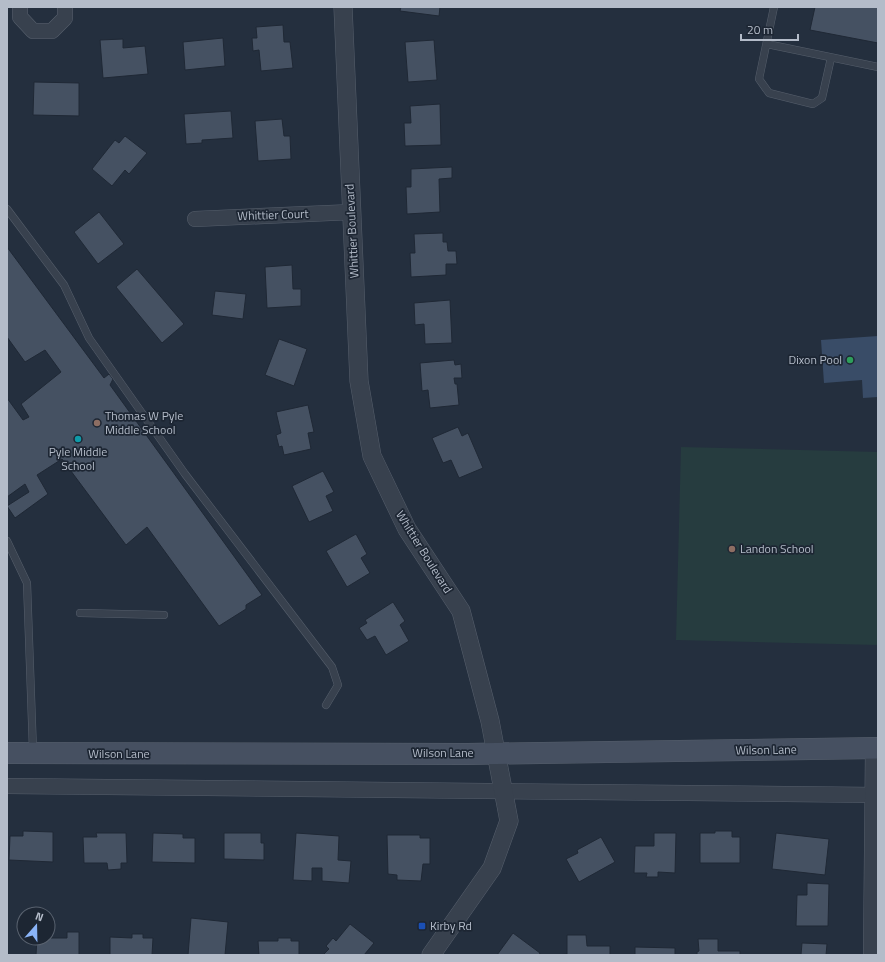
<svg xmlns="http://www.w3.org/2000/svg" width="885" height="962" font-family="'Titillium Web',sans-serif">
	<rect width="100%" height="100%" fill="#242f3e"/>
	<polygon fill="#263c3f" points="681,447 878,452 878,645 676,640"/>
	<polygon fill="#394c67" points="878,336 878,397 863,398 862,380 824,383 821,340"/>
	<g fill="#455162" stroke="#1f2835">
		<polygon points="401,7 440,7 439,16 400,11"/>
		<polygon points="815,7 878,7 878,43 810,30"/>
		<polygon points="283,25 284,42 290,42 293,68 261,71 259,50 253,51 252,38 257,38 256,27"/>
		<polygon points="223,38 225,66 185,70 183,42"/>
		<polygon points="123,39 123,48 145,46 148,74 103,78 100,40"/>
		<polygon points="434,40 437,80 408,82 405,42"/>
		<polygon points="34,82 79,83 79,116 33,115"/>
		<polygon points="440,104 441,145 405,146 404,123 411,123 410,106"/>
		<polygon points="231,111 233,138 202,140 202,143 186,144 184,114"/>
		<polygon points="282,119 284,136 290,136 291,159 258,161 255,121"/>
		<polygon points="125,136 147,153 129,174 125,170 112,186 92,169 115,140 119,143"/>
		<polygon points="452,167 452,178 439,179 440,212 407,214 406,187 411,187 411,169"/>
		<polygon points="99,212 124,244 98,264 74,232"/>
		<polygon points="443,233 443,242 447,242 448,251 456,251 457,264 446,264 446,275 411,277 410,253 415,253 414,234"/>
		<polygon points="7,247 104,378 109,374 113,379 110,385 262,595 246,605 246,609 219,626 147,527 126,545 62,459 37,475 48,494 15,518 7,506 29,492 25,484 7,497 7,398 23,420 29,417 21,404 61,372 45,350 25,362 7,337"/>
		<polygon points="292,265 293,289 301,289 301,306 267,308 265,267"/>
		<polygon points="137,269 184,324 162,343 116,287"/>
		<polygon points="215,291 246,294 243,319 212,315"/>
		<polygon points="450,300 452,343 425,344 424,324 415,325 414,303"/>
		<polygon points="279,339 307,349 294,386 265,375"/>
		<polygon points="454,360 455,365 461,364 462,378 454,378 455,384 457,384 459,405 430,408 428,390 422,391 420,363"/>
		<polygon points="308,405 314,432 308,433 311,449 284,455 282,446 279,447 276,435 281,433 276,412"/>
		<polygon points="458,427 462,436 468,433 483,468 459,478 451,460 443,463 432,438"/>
		<polygon points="323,471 334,492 326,496 333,511 309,522 292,486"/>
		<polygon points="356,534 367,554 361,558 370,573 347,587 326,551"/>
		<polygon points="393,602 405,621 400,625 409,641 386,655 375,636 367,640 359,628 367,623 365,620"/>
		<polygon points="23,831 53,832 53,862 9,860 10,836 23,836"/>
		<polygon points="715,831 732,831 732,837 740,837 740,863 700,863 700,833 715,833"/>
		<polygon points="96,833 126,833 127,863 121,863 121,869 108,870 107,863 84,863 83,837 97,837"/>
		<polygon points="153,833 183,834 183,838 195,838 195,863 152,862"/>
		<polygon points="224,833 261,833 261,843 264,843 264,860 224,859"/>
		<polygon points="296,833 339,836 338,860 351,861 349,883 322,881 322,868 312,868 312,881 293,880"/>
		<polygon points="654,833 676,833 675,873 658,872 658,877 646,877 647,873 634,873 635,846 654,846"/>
		<polygon points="776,833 829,839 825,875 772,869"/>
		<polygon points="387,835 420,835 420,838 430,838 430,864 423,864 421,881 397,880 397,875 388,874"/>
		<polygon points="601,837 615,862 579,882 566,859 578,853 577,850"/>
		<polygon points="807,883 829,884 828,926 796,926 797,895 807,895"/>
		<polygon points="191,918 228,922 225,955 188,955"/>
		<polygon points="350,924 374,943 364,955 323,955 329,949 326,946 333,938 336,941"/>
		<polygon points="67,932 79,932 79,955 36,955 37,938 67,938"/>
		<polygon points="513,933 540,953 539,955 497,955"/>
		<polygon points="132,934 143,934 143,938 153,938 152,955 110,955 110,937 132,938"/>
		<polygon points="567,935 586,935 587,946 610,946 610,955 557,955 567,954"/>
		<polygon points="278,938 291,938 291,941 299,941 299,955 259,955 258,941 278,941"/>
		<polygon points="698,939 718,939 718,951 740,951 740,955 697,955 697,952 699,951"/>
		<polygon points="802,943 827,944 826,955 801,955"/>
		<polygon points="635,947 675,948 675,955 635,955"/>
	</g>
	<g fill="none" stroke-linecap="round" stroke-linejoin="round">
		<g stroke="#565f6c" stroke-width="8">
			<g id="service">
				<polyline points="774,7 759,79 769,93 813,104 822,98 831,58"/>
				<polyline points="767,44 878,67"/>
				<polyline points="7,209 64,285 89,338 185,474 332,667 338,685 326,705"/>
				<polyline points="7,541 27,583 33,751"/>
				<polyline points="80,613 164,615"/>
			</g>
		</g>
		<g stroke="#565f6c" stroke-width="16">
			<g id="minor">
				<polyline points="20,7 20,17 33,31 52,31 65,18 65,7"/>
				<polyline points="195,219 352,212"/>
				<polyline points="7,786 878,795"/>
				<polyline points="871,955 873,748"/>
			</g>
		</g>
		<g stroke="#565f6c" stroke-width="19">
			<polyline id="tertiary" points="343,7 359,381 372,456 407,529 461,611 490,721 509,821 492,868 431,955"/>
		</g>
		<g stroke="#565f6c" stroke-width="22">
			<polyline id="secondary" points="7,753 467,754 878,748"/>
		</g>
		<use href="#service" stroke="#38414e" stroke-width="7"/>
		<use href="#minor" stroke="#38414e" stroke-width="15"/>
		<use href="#tertiary" stroke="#38414e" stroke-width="18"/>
		<use href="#secondary" stroke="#465061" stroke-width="21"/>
	</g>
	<circle fill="#2e9e5b" stroke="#1d2633" stroke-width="1.5" cx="850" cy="360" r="4"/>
	<g fill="#8d6e63" stroke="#1d2633" stroke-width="1.5">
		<circle cx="97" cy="423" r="4"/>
		<circle cx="732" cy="549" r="4"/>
	</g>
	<circle fill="#0f9aa8" stroke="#1d2633" stroke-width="1.5" cx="78" cy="439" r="4"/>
	<rect fill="#1a4fb4" stroke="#1d2633" stroke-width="1.5" x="418" y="922" width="8" height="8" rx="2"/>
	<g text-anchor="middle" stroke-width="3.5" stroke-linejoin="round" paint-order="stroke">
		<g font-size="12" fill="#b4bcc9" stroke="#1d2633">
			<text transform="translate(273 215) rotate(-2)" y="4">Whittier Court</text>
			<text transform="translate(352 231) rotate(-93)" y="4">Whittier Boulevard</text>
			<text transform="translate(424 552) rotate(58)" y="4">Whittier Boulevard</text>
			<text transform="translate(766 750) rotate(-1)" y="4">Wilson Lane</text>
			<text x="443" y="757">Wilson Lane</text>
			<text x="119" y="758">Wilson Lane</text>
		</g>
		<g font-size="12" fill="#b4bcc9" stroke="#1d2633" text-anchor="start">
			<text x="842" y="364" text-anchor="end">Dixon Pool</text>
			<text x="105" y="420">Thomas W Pyle<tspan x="105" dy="14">Middle School</tspan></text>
			<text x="78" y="456" text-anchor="middle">Pyle Middle<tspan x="78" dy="14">School</tspan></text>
			<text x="740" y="553">Landon School</text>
			<text x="430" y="930">Kirby Rd</text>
		</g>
	</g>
	<rect width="885" height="962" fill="none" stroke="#b4bcc9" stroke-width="16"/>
	<g transform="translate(36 926) rotate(20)"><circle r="19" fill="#1d2633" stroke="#59626f"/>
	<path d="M0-3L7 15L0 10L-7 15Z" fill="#8ab4f8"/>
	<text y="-6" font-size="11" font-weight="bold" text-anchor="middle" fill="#b4bcc9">N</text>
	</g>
	<path d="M741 34v6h57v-6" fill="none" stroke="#b4bcc9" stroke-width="2"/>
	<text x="747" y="34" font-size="12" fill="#b4bcc9" stroke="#1d2633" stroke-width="3" paint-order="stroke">20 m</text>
</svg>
